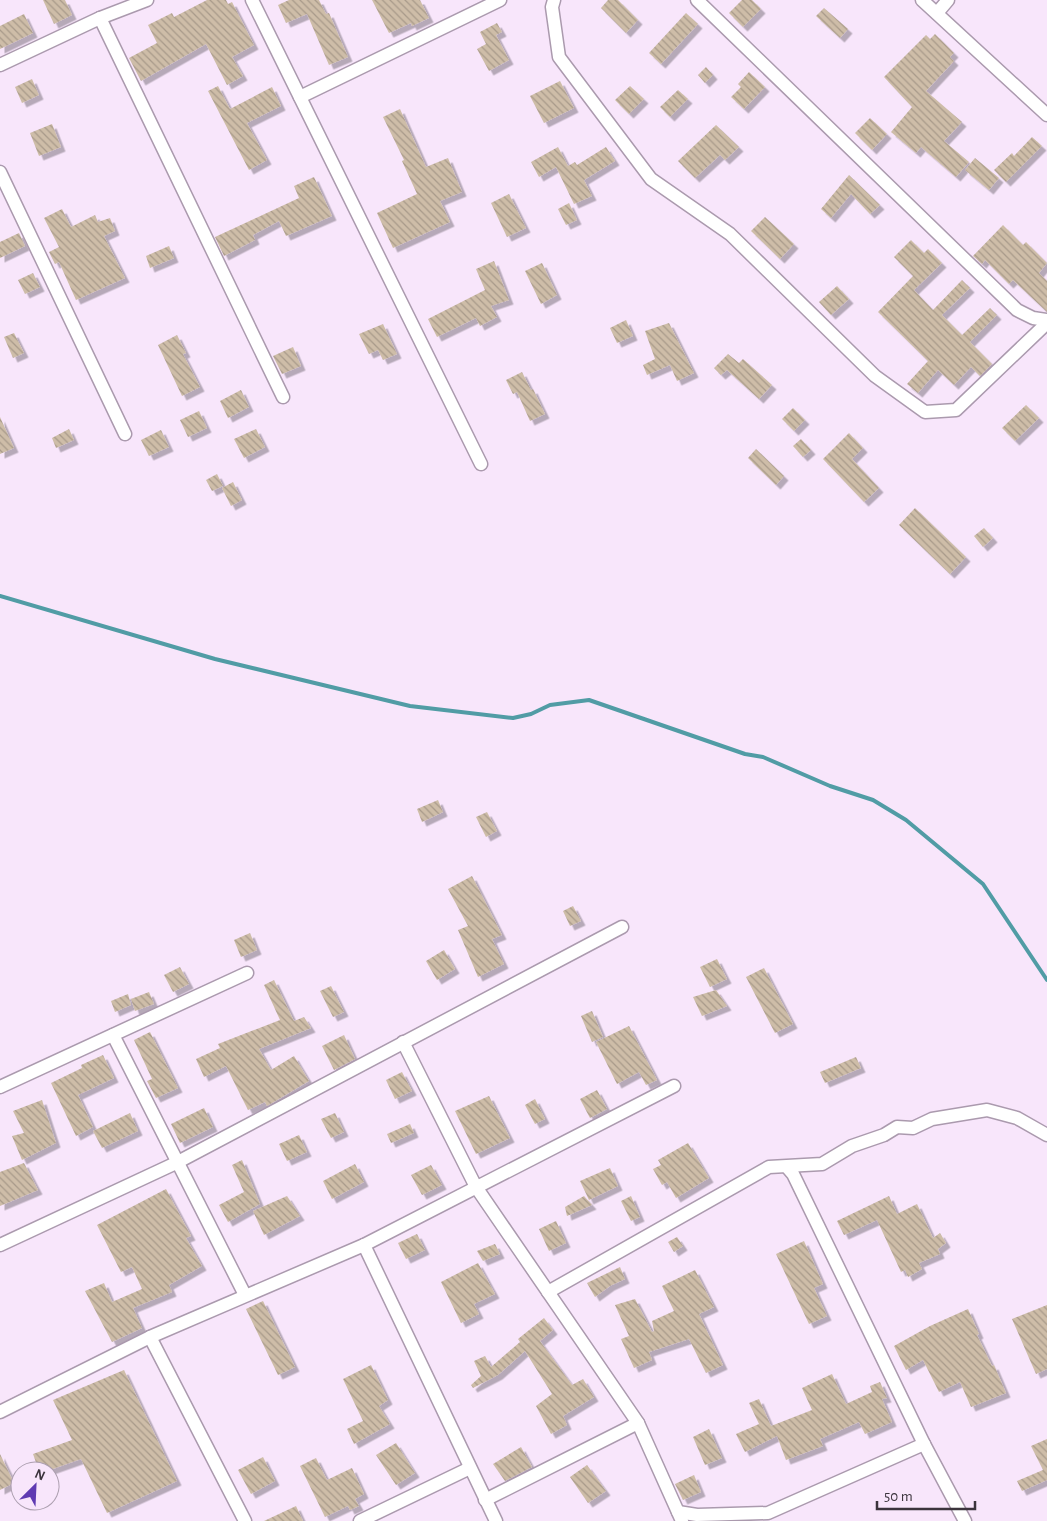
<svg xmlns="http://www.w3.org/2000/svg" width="1047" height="1521" font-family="'Alegreya Sans',sans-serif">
	<defs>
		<pattern id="building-back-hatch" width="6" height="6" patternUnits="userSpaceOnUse" patternTransform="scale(1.25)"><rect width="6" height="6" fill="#cebda8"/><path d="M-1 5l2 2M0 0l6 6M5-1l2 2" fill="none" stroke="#a89a8a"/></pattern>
		<filter id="shadow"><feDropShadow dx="4.5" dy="4.5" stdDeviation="0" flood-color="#0004"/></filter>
	</defs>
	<rect width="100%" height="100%" fill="#f8e6fb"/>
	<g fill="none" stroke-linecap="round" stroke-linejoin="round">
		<polyline stroke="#519ca5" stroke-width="4" points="0,596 215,659 410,706 513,718 531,714 550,705 589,700 745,754 763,757 830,786 873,800 906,820 983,884 1047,980"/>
	</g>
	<g fill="url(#building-back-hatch)" filter="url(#shadow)">
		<polygon points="43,0 65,0 72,15 54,24"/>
		<polygon points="207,0 226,0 228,4 232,2 254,45 232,57 243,76 227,85 206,44 141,81 129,58 157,43 148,25 172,13 174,17"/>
		<polygon points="289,0 319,0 326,14 329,13 348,57 329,65 307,14 286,23 278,5"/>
		<polygon points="372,0 420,0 429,18 412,26 411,23 389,33"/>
		<polygon points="608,0 618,0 638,20 626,33 601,8"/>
		<polygon points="742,0 752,0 761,9 743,27 729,13"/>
		<polygon points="824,8 848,29 840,38 816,16"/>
		<polygon points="686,13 698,24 661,64 649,53"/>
		<polygon points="24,14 33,33 0,49 0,26"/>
		<polygon points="497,23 502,32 496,35 509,60 489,71 477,49 486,44 480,32"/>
		<polygon points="935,34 954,53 950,57 954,61 926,91 962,122 944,141 969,162 956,177 921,147 916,153 891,132 912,107 884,77 926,35 930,39"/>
		<polygon points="706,67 713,75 705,83 698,75"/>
		<polygon points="749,72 765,87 744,109 731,97 741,87 738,84"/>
		<polygon points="32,79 39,95 22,103 15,87"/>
		<polygon points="560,81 574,108 544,123 530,96"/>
		<polygon points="218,86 230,109 272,87 281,106 247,123 267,160 249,170 208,91"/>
		<polygon points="630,86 644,99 629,114 615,100"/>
		<polygon points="678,90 688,99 670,117 660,107"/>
		<polygon points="400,109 426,167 448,158 462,192 440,201 450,222 393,248 377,213 417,194 402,161 404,160 383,117"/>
		<polygon points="870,118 887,134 872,150 855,133"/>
		<polygon points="52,124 61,147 39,156 30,133"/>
		<polygon points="716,125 739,147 725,160 720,155 695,178 678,161"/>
		<polygon points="1032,137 1042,146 1006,182 994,170 1012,153 1014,156"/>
		<polygon points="558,147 568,166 575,162 577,165 606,147 615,161 584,180 592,196 574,204 556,167 539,177 531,162"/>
		<polygon points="975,158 999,178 989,190 965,170"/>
		<polygon points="849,175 880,205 870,214 851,194 831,218 821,209"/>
		<polygon points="314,177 332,216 286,236 279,221 253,235 255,240 224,256 215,237 299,198 294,186"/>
		<polygon points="509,194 526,228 507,237 491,203"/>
		<polygon points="569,203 577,220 566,225 558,209"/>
		<polygon points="62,209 71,227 95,215 98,222 110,218 115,231 104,236 125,278 76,300 59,262 55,264 49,252 59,247 44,218"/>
		<polygon points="765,217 794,244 780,259 751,231"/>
		<polygon points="1003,225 1023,245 1026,242 1047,263 1039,273 1047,281 1047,312 1013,280 1009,284 985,260 982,264 973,256"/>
		<polygon points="19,233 25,246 0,258 0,242"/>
		<polygon points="911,240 924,253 928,249 942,263 914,290 933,310 962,280 970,288 942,315 962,335 990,308 997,315 970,342 992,364 980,376 971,367 954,385 938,370 918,393 907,384 928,361 878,312 913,276 894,257"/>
		<polygon points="169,246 174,258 150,268 146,256"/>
		<polygon points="494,261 509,300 491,306 497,317 480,326 476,318 437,337 428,319 485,290 476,269"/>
		<polygon points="542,263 557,295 541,304 525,271"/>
		<polygon points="33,273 40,287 25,294 18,280"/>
		<polygon points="837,286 849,299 831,315 819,302"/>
		<polygon points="626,320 633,336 617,343 610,328"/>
		<polygon points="669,323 694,373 677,381 670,365 647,375 643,365 655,359 645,331"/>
		<polygon points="383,324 397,354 383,360 378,350 369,354 359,334"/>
		<polygon points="14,333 24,353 13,358 4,337"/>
		<polygon points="177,335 186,353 183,354 200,387 182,396 158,345"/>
		<polygon points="293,347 301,366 282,374 273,356"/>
		<polygon points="728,354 739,363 743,359 772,385 759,399 727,370 721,375 714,368"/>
		<polygon points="522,372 531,390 533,389 545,414 530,421 517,392 513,394 506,380"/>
		<polygon points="241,390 249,407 228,418 220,401"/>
		<polygon points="1026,405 1039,418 1015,441 1002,428"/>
		<polygon points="793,408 805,420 794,431 782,419"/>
		<polygon points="199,411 207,428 188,437 180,420"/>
		<polygon points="0,417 14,448 0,454"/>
		<polygon points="69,429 74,440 56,448 52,438"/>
		<polygon points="256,429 265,447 244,458 234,439"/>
		<polygon points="161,430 169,447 149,456 141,440"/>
		<polygon points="849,433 863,448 852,459 879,488 864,502 823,459"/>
		<polygon points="801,439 811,450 803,457 793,446"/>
		<polygon points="756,449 784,476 776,485 748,458"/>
		<polygon points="217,474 223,486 212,491 206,480"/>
		<polygon points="233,482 242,500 231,506 222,488"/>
		<polygon points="915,508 966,557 950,574 899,525"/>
		<polygon points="984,528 993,538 983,547 974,536"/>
		<polygon points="438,800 443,812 422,822 417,809"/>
		<polygon points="487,812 497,831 486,837 476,817"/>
		<polygon points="472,876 502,935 492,939 504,964 478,977 458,930 468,926 448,889"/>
		<polygon points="573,906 581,921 570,926 563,911"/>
		<polygon points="250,933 257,950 241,957 234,940"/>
		<polygon points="444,950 455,969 437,980 426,961"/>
		<polygon points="717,959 727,979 710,987 700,967"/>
		<polygon points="180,967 189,984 173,992 164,975"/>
		<polygon points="764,968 793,1024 775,1033 746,977"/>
		<polygon points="274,980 294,1021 304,1017 311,1028 259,1049 271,1070 294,1056 309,1081 267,1106 265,1102 248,1110 226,1066 204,1077 196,1059 220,1048 218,1044 280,1020 264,985"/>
		<polygon points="331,986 344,1012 333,1017 320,991"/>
		<polygon points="716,990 727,1006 702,1016 693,997"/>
		<polygon points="149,992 154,1004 135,1011 131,999"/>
		<polygon points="128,994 131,1005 115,1012 111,1001"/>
		<polygon points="592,1011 603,1037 592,1042 581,1016"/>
		<polygon points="629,1026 657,1080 646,1085 639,1072 617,1084 596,1042"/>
		<polygon points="150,1032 178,1088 156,1098 147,1081 152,1079 134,1040"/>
		<polygon points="344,1035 355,1059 334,1070 322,1046"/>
		<polygon points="103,1055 114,1078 78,1095 93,1127 76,1136 51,1083 82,1068 81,1065"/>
		<polygon points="856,1057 861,1068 825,1083 820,1072"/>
		<polygon points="402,1072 412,1091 395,1099 386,1080"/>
		<polygon points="597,1090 607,1109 590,1118 580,1099"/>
		<polygon points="489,1096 510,1138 476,1154 455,1111"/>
		<polygon points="535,1099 545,1119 535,1124 525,1105"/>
		<polygon points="42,1100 56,1143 22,1160 12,1136 24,1133 13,1111"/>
		<polygon points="204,1108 213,1127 180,1143 171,1124"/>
		<polygon points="130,1113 138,1131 102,1148 93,1131"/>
		<polygon points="335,1113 344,1132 331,1138 321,1119"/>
		<polygon points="410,1124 414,1133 391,1143 387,1134"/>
		<polygon points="299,1135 307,1152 287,1161 279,1144"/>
		<polygon points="688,1143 709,1178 676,1198 667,1182 662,1185 653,1169 661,1165 658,1160"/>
		<polygon points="242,1160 260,1204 228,1222 219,1205 244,1192 232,1165"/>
		<polygon points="24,1163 38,1190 0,1206 0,1172"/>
		<polygon points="355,1164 364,1182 332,1199 323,1181"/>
		<polygon points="431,1165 442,1185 422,1195 411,1175"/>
		<polygon points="610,1168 618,1186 589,1200 580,1181"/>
		<polygon points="166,1189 191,1236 186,1238 202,1266 169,1285 172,1292 133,1308 142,1328 112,1342 85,1291 104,1283 112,1302 142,1289 132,1267 121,1272 97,1225"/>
		<polygon points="287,1196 300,1216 264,1235 253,1211"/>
		<polygon points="584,1196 592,1205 567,1216 565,1207"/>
		<polygon points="631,1196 640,1217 631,1221 621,1201"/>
		<polygon points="889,1196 897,1214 917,1204 933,1238 940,1233 946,1243 938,1249 940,1254 919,1263 922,1269 908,1277 905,1270 901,1272 877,1220 844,1235 837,1221"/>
		<polygon points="556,1221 566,1243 549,1251 539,1229"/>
		<polygon points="417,1234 425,1250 406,1259 398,1243"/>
		<polygon points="677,1237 683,1246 674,1252 668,1242"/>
		<polygon points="804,1241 823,1284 814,1288 827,1316 809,1324 776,1254"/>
		<polygon points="495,1244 500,1254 483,1261 477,1251"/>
		<polygon points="478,1263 495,1294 474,1304 479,1314 461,1323 441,1282"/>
		<polygon points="620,1267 625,1279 610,1286 595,1297 587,1283"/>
		<polygon points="695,1270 714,1307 699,1314 723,1365 706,1373 689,1339 649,1352 652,1360 634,1368 621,1339 629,1336 615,1305 635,1299 652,1332 654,1331 652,1321 674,1311 662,1286"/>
		<polygon points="263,1301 295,1367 278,1375 246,1309"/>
		<polygon points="1047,1305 1047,1369 1036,1374 1012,1319"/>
		<polygon points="968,1309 979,1334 977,1335 992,1366 994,1365 1006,1393 971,1407 960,1382 939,1392 923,1360 906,1370 894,1346 930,1326"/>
		<polygon points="544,1318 553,1330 540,1341 572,1385 583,1379 594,1397 563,1416 567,1425 551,1434 536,1406 552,1394 525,1351 498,1375 473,1388 471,1385 481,1376 474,1361 485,1356 491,1367 520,1342 518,1339"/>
		<polygon points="371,1365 388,1400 379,1406 390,1424 354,1444 347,1429 363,1421 343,1379"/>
		<polygon points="124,1370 177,1481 107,1513 81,1459 47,1471 39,1471 33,1454 72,1440 53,1400"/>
		<polygon points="832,1374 846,1404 872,1392 870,1386 880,1382 887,1398 882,1399 892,1422 865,1434 859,1422 820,1439 823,1446 786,1460 777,1436 745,1452 736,1434 759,1424 749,1403 759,1399 771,1426 812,1410 802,1388"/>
		<polygon points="709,1429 722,1458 705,1465 693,1437"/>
		<polygon points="1047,1439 1047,1480 1022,1491 1017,1481 1043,1470 1031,1446"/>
		<polygon points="396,1443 415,1473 396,1485 376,1455"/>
		<polygon points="521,1447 532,1467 505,1481 493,1464"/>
		<polygon points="0,1454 14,1483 0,1490"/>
		<polygon points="263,1457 275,1481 251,1494 238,1470"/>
		<polygon points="316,1458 327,1480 352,1468 364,1494 355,1499 359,1506 350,1510 348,1506 325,1517 300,1466"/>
		<polygon points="587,1465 606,1491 588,1503 570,1477"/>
		<polygon points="694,1475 701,1492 683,1500 675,1484"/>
		<polygon points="296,1506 303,1521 264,1521"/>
	</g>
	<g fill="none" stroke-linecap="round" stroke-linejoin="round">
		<g stroke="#ab9aae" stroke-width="15">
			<g id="street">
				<polyline points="252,0 481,464"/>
				<polyline points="554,0 552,7 559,57 651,179 730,234 875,376 925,412 956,410 1047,323"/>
				<polyline points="697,0 1017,310 1033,318 1047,320"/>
				<polyline points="922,0 1047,115"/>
				<polyline points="937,13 948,0"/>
				<polyline points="100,18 283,397"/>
				<polyline points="0,65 100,18 147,0"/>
				<polyline points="300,97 500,0"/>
				<polyline points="0,172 125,434"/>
				<polyline points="113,1035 245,1295"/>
				<polyline points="403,1042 476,1187 638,1423 682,1521"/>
				<polyline points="0,1087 247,973"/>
				<polyline points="787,1167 793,1174 924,1444 965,1521"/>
				<polyline points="0,1245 176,1163 622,927"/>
				<polyline points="364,1245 496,1521"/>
				<polyline points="548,1292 769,1167 822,1164 852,1146 884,1135 897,1127 913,1128 932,1119 987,1110 1017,1118 1047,1135"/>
				<polyline points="150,1337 245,1521"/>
				<polyline points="0,1412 150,1337 364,1245 674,1086"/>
				<polyline points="485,1500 638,1423"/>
				<polyline points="678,1512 697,1515 768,1513 924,1444"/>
				<polyline points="360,1521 470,1468"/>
			</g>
		</g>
		<use href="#street" stroke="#fff" stroke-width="12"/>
	</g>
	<g transform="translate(35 1486) rotate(24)"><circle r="24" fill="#f8e6fb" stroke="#ac9faf"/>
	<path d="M0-4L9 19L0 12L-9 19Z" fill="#5f3ab2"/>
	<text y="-8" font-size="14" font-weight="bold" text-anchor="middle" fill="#3b343c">N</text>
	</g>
	<path d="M877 1501v8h98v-8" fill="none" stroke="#3b343c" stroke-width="2.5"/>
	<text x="884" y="1501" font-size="15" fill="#3b343c" stroke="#f8e6fb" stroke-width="4" paint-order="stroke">50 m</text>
</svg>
